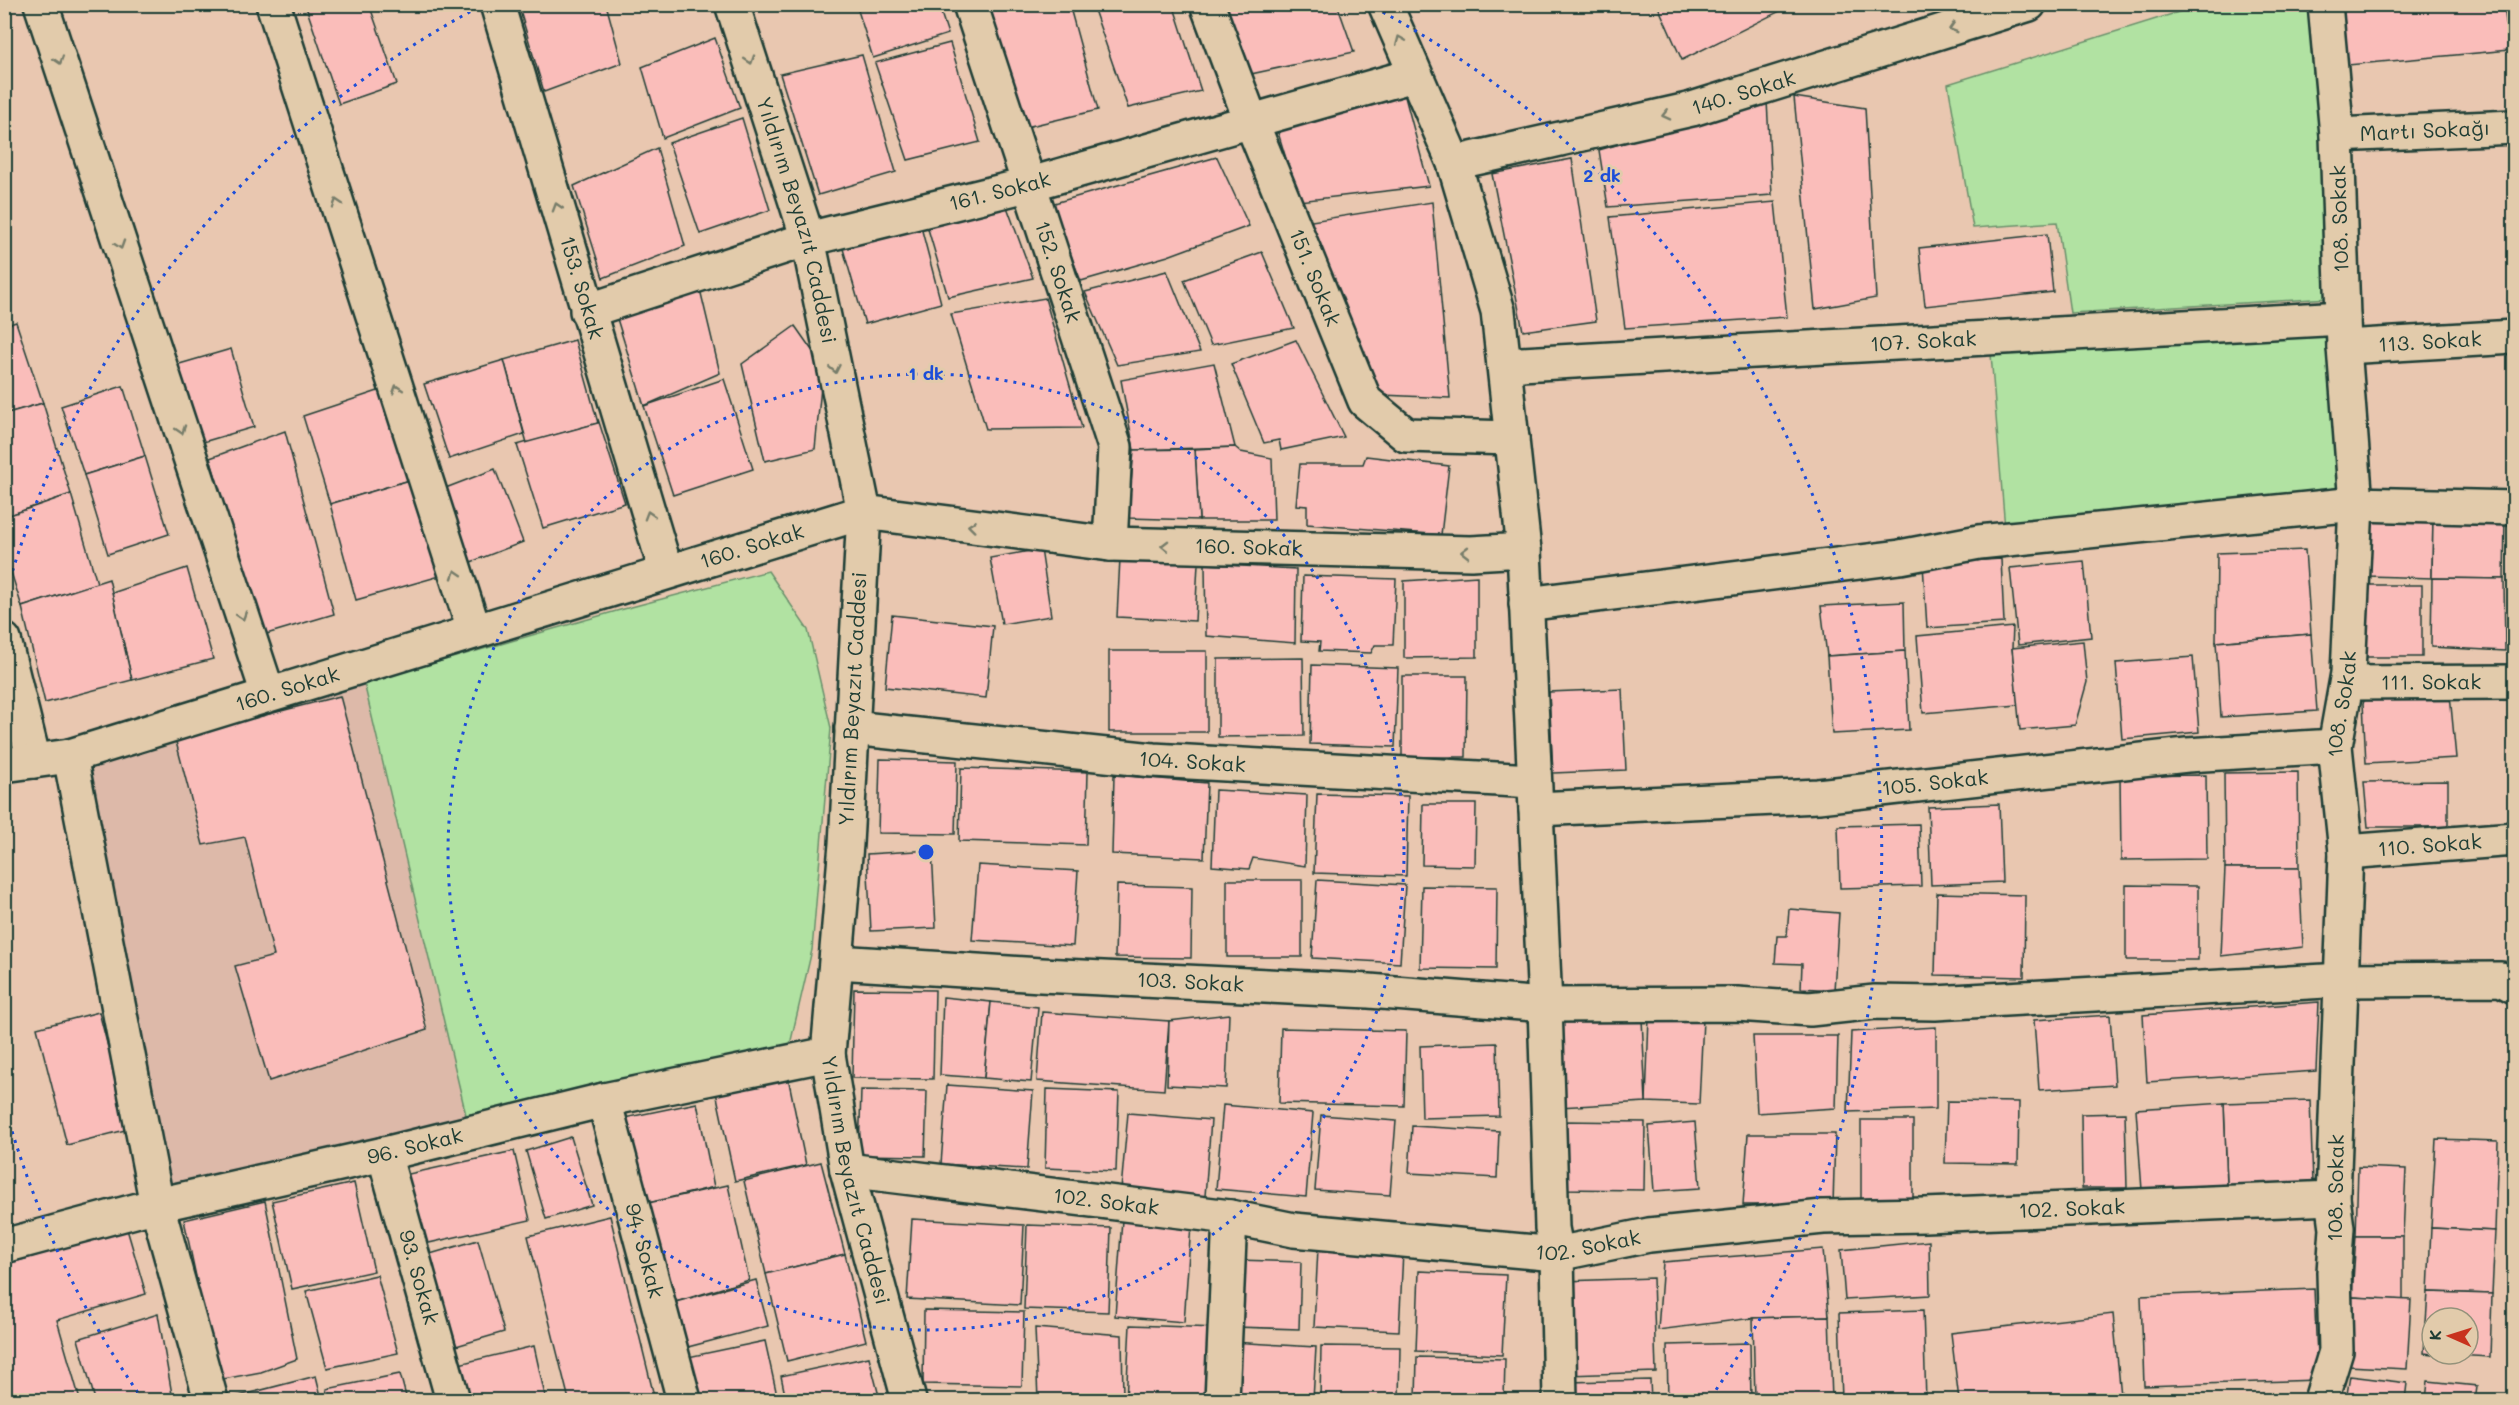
<svg xmlns="http://www.w3.org/2000/svg" width="2519" height="1405" font-family="Mali,sans-serif">
	<rect width="100%" height="100%" fill="#e9c7b0"/>
	<filter id="ink" filterUnits="userSpaceOnUse"><feTurbulence type="fractalNoise" baseFrequency=".0167" numOctaves="2"/><feDisplacementMap in="SourceGraphic" scale="12" xChannelSelector="R" yChannelSelector="G"/><feConvolveMatrix kernelMatrix="1 2 1 2 8 2 1 2 1" color-interpolation-filters="sRGB"/></filter>
	<g filter="url(#ink)">
		<polygon fill="#ddb9a9" points="364,683 466,1115 166,1190 79,762"/>
		<g fill="#b1e2a2" stroke="#68906b" stroke-width="1.5">
			<polygon points="2201,5 2311,5 2330,298 2070,313 2057,222 1973,228 1948,84"/>
			<polygon points="2325,329 2344,492 2005,529 1991,354"/>
			<polygon points="768,571 808,630 831,728 812,950 789,1049 466,1115 364,683 620,610"/>
		</g>
		<g fill="#fabdba" stroke="#1f3d34" stroke-width="1.5">
			<polygon points="305,4 369,4 397,84 339,104"/>
			<polygon points="518,4 606,4 622,63 544,92"/>
			<polygon points="856,4 938,4 948,34 873,58"/>
			<polygon points="989,4 1069,4 1098,110 1026,127"/>
			<polygon points="1092,4 1173,4 1201,91 1128,108"/>
			<polygon points="1224,4 1337,4 1354,52 1246,75"/>
			<polygon points="1657,4 1794,4 1682,60"/>
			<polygon points="2343,4 2504,4 2509,50 2348,65"/>
			<polygon points="715,38 740,108 663,138 642,67"/>
			<polygon points="950,43 980,142 908,160 875,63"/>
			<polygon points="862,55 896,172 818,195 780,74"/>
			<polygon points="1404,93 1429,186 1299,201 1276,126"/>
			<polygon points="1794,97 1865,108 1876,298 1815,309"/>
			<polygon points="1767,101 1772,195 1608,207 1599,150"/>
			<polygon points="742,118 770,210 700,234 669,143"/>
			<polygon points="657,148 685,246 603,278 574,186"/>
			<polygon points="1217,157 1249,226 1168,256 1081,281 1051,204"/>
			<polygon points="1572,159 1596,321 1523,331 1492,174"/>
			<polygon points="1432,202 1450,398 1382,395 1305,222"/>
			<polygon points="1775,202 1787,317 1625,328 1610,217"/>
			<polygon points="1006,204 1033,278 948,297 926,222"/>
			<polygon points="920,223 941,303 865,324 841,242"/>
			<polygon points="2047,234 2053,292 1925,306 1919,248"/>
			<polygon points="1262,252 1294,328 1211,345 1184,280"/>
			<polygon points="1167,271 1200,352 1117,365 1085,292"/>
			<polygon points="699,285 720,373 644,406 614,309"/>
			<polygon points="1045,298 1082,428 986,429 951,314"/>
			<polygon points="16,322 43,403 4,414 4,326"/>
			<polygon points="795,326 823,366 815,449 765,461 742,364"/>
			<polygon points="575,340 598,423 527,443 504,360"/>
			<polygon points="1296,340 1344,437 1281,450 1279,440 1264,443 1231,364"/>
			<polygon points="231,349 254,427 203,442 176,365"/>
			<polygon points="504,360 524,434 449,459 424,384"/>
			<polygon points="1214,363 1235,447 1134,450 1121,380"/>
			<polygon points="724,379 753,469 673,495 644,406"/>
			<polygon points="123,386 145,456 84,475 61,406"/>
			<polygon points="384,389 410,480 330,504 303,416"/>
			<polygon points="43,403 71,494 4,517 4,414"/>
			<polygon points="598,419 625,503 543,528 517,445 598,423"/>
			<polygon points="285,431 334,614 263,635 210,458"/>
			<polygon points="1235,447 1241,452 1272,458 1274,520 1199,520 1195,449"/>
			<polygon points="1195,449 1199,520 1128,518 1134,450"/>
			<polygon points="145,456 169,534 108,554 84,475"/>
			<polygon points="1366,456 1449,466 1441,535 1307,524 1307,506 1296,505 1300,464 1363,464"/>
			<polygon points="495,469 523,542 471,562 443,489"/>
			<polygon points="410,480 440,576 356,600 330,504"/>
			<polygon points="71,494 97,583 22,607 4,550 4,517"/>
			<polygon points="2368,515 2433,515 2432,578 2368,576"/>
			<polygon points="2433,515 2505,516 2504,579 2432,578"/>
			<polygon points="1041,549 1051,616 1002,624 990,558"/>
			<polygon points="2305,550 2311,634 2216,642 2217,553"/>
			<polygon points="1120,558 1198,563 1195,621 1117,617"/>
			<polygon points="2001,559 2004,623 1927,628 1923,564"/>
			<polygon points="2084,561 2091,637 2018,645 2010,568"/>
			<polygon points="1205,564 1296,569 1295,643 1206,636"/>
			<polygon points="187,568 213,659 132,680 112,593"/>
			<polygon points="1303,576 1396,579 1393,645 1375,645 1371,653 1319,651 1320,642 1301,641"/>
			<polygon points="1477,576 1477,657 1404,658 1404,581"/>
			<polygon points="2432,578 2504,579 2505,651 2431,647"/>
			<polygon points="109,579 132,680 45,703 22,607"/>
			<polygon points="2361,585 2422,585 2422,657 2360,657"/>
			<polygon points="1904,602 1905,651 1827,656 1821,606"/>
			<polygon points="892,615 993,626 986,698 885,687"/>
			<polygon points="2013,627 2012,648 2018,705 1923,713 1917,636"/>
			<polygon points="2311,634 2317,711 2221,717 2216,642"/>
			<polygon points="2083,641 2087,682 2075,725 2020,730 2012,648"/>
			<rect x="1109" y="651" width="98" height="81"/>
			<polygon points="1905,651 1909,730 1832,734 1827,656"/>
			<polygon points="2193,657 2199,732 2122,739 2116,663"/>
			<polygon points="1303,658 1304,736 1218,737 1218,659"/>
			<polygon points="1312,665 1398,668 1395,747 1310,744"/>
			<polygon points="1402,676 1467,676 1466,757 1402,757"/>
			<polygon points="1622,689 1626,770 1553,773 1549,692"/>
			<polygon points="2369,694 2450,695 2456,758 2366,763 2363,703"/>
			<polygon points="340,696 427,1030 269,1081 235,966 274,956 245,837 203,845 175,738"/>
			<polygon points="880,759 957,761 955,834 878,833"/>
			<polygon points="961,768 1088,772 1086,845 959,841"/>
			<polygon points="2298,772 2299,868 2225,868 2224,773"/>
			<polygon points="1114,775 1207,783 1204,858 1112,854"/>
			<polygon points="2206,775 2207,859 2121,860 2120,776"/>
			<polygon points="2448,781 2448,827 2368,827 2364,782"/>
			<polygon points="1215,790 1307,795 1305,866 1253,858 1249,869 1212,866"/>
			<polygon points="1317,794 1408,796 1406,876 1314,873"/>
			<polygon points="1423,804 1476,804 1475,866 1422,865"/>
			<polygon points="1999,804 2002,882 1931,885 1928,807"/>
			<polygon points="1919,824 1921,886 1840,888 1838,826"/>
			<polygon points="932,850 936,928 871,931 867,854"/>
			<polygon points="978,865 1078,871 1073,946 972,940"/>
			<polygon points="2225,868 2299,868 2303,947 2221,956"/>
			<rect x="1227" y="880" width="75" height="77"/>
			<polygon points="1317,880 1405,885 1400,963 1312,958"/>
			<polygon points="1117,885 1192,887 1191,958 1115,957"/>
			<polygon points="2126,885 2198,886 2198,960 2126,960"/>
			<polygon points="1422,886 1497,887 1496,969 1420,968"/>
			<polygon points="1937,893 2025,895 2024,977 1935,975"/>
			<polygon points="1789,909 1839,913 1834,990 1801,988 1802,964 1775,963 1777,936 1787,936"/>
			<polygon points="854,989 935,990 933,1079 852,1078"/>
			<polygon points="943,997 991,1002 984,1078 940,1075"/>
			<polygon points="991,1002 1038,1007 1031,1082 984,1078"/>
			<polygon points="2319,1002 2316,1071 2147,1082 2143,1015"/>
			<polygon points="99,1012 129,1129 67,1145 37,1028"/>
			<polygon points="1042,1012 1169,1021 1164,1090 1037,1081"/>
			<polygon points="1229,1014 1226,1088 1167,1085 1169,1021"/>
			<polygon points="2110,1015 2115,1085 2039,1090 2034,1020"/>
			<polygon points="1649,1017 1703,1019 1699,1104 1646,1102"/>
			<polygon points="1642,1019 1646,1102 1559,1107 1557,1022"/>
			<polygon points="1936,1027 1936,1109 1848,1112 1851,1032"/>
			<polygon points="1281,1028 1406,1031 1404,1106 1279,1103"/>
			<polygon points="1753,1036 1838,1036 1836,1108 1757,1113"/>
			<polygon points="1497,1043 1499,1116 1422,1118 1420,1046"/>
			<polygon points="788,1077 806,1165 735,1181 716,1092"/>
			<polygon points="947,1085 1033,1091 1027,1169 941,1164"/>
			<polygon points="1047,1089 1119,1092 1116,1171 1045,1168"/>
			<polygon points="861,1090 927,1091 925,1156 859,1155"/>
			<polygon points="2310,1100 2313,1183 2227,1186 2224,1103"/>
			<polygon points="1947,1101 2019,1102 2018,1164 1945,1163"/>
			<polygon points="697,1103 714,1187 644,1204 624,1118"/>
			<polygon points="2224,1103 2227,1186 2142,1190 2136,1109"/>
			<polygon points="1223,1105 1313,1113 1306,1197 1216,1189"/>
			<polygon points="1128,1113 1211,1120 1205,1196 1121,1189"/>
			<polygon points="2125,1113 2127,1188 2082,1188 2081,1114"/>
			<polygon points="1321,1115 1396,1121 1390,1195 1315,1190"/>
			<rect x="1861" y="1120" width="52" height="85"/>
			<polygon points="1561,1121 1645,1122 1644,1190 1561,1189"/>
			<polygon points="1695,1122 1700,1188 1654,1191 1649,1126"/>
			<polygon points="1412,1126 1499,1131 1497,1178 1409,1173"/>
			<polygon points="1748,1134 1835,1134 1833,1205 1743,1205"/>
			<polygon points="571,1137 592,1205 546,1219 526,1151"/>
			<polygon points="2436,1139 2498,1141 2495,1231 2431,1228"/>
			<polygon points="514,1151 530,1220 420,1245 404,1175"/>
			<polygon points="821,1162 845,1254 766,1274 744,1181"/>
			<polygon points="2358,1167 2406,1169 2403,1236 2356,1236"/>
			<polygon points="354,1183 374,1271 292,1289 272,1201"/>
			<polygon points="728,1185 749,1280 672,1303 644,1204"/>
			<polygon points="265,1201 297,1359 261,1372 218,1380 184,1220"/>
			<polygon points="610,1216 655,1400 569,1400 528,1236"/>
			<polygon points="912,1219 1024,1225 1020,1305 907,1299"/>
			<polygon points="1122,1220 1191,1225 1184,1322 1115,1316"/>
			<polygon points="1027,1225 1111,1228 1108,1312 1024,1309"/>
			<polygon points="2431,1228 2495,1231 2492,1294 2428,1292"/>
			<polygon points="127,1229 146,1294 57,1320 80,1400 4,1400 4,1265"/>
			<polygon points="2356,1236 2403,1236 2403,1300 2352,1297"/>
			<polygon points="478,1240 504,1332 439,1351 413,1259"/>
			<polygon points="1929,1241 1930,1295 1845,1300 1841,1250"/>
			<polygon points="1318,1248 1403,1252 1399,1331 1314,1327"/>
			<polygon points="1823,1249 1829,1316 1753,1318 1658,1330 1663,1262"/>
			<polygon points="845,1254 866,1341 787,1361 766,1274"/>
			<polygon points="1237,1260 1301,1262 1299,1329 1235,1327"/>
			<polygon points="1419,1271 1506,1275 1502,1355 1416,1351"/>
			<polygon points="377,1275 398,1353 327,1368 306,1291"/>
			<polygon points="1653,1278 1656,1372 1568,1375 1565,1281"/>
			<polygon points="756,1280 768,1326 684,1348 672,1303"/>
			<polygon points="2314,1289 2318,1380 2144,1386 2141,1296"/>
			<polygon points="2428,1292 2492,1294 2490,1357 2437,1354 2468,1354 2468,1318 2432,1318 2432,1354 2424,1353"/>
			<polygon points="2352,1297 2411,1300 2407,1369 2348,1366"/>
			<polygon points="924,1310 1024,1312 1022,1386 923,1384"/>
			<polygon points="1923,1310 1926,1400 1842,1400 1839,1313"/>
			<polygon points="158,1314 173,1400 95,1400 78,1339"/>
			<polygon points="2113,1314 2121,1396 2080,1400 1959,1400 1951,1333"/>
			<polygon points="1829,1316 1832,1400 1755,1400 1753,1318"/>
			<polygon points="1130,1325 1218,1328 1215,1400 1126,1400"/>
			<polygon points="1035,1328 1122,1335 1123,1400 1038,1400"/>
			<polygon points="765,1341 778,1400 697,1400 688,1357"/>
			<polygon points="1231,1342 1316,1347 1313,1400 1228,1400"/>
			<polygon points="1750,1343 1751,1400 1668,1400 1667,1345"/>
			<polygon points="534,1346 546,1400 467,1400 459,1364"/>
			<polygon points="1321,1346 1400,1347 1399,1400 1320,1400"/>
			<polygon points="869,1357 880,1400 786,1400 781,1376"/>
			<polygon points="1417,1357 1505,1359 1504,1400 1416,1400"/>
			<polygon points="400,1374 407,1400 330,1400 327,1389"/>
			<polygon points="316,1376 322,1400 236,1400 235,1397"/>
			<polygon points="2350,1376 2407,1383 2405,1400 2346,1400"/>
			<polygon points="1650,1380 1651,1400 1569,1400 1569,1382"/>
			<polygon points="2428,1381 2477,1386 2475,1400 2426,1400"/>
		</g>
		<g fill="none" stroke-linecap="round" stroke-linejoin="round">
			<g stroke="#1f3d34" stroke-width="38">
				<g id="street">
					<polyline points="41,4 268,694"/>
					<polyline points="273,4 474,630"/>
					<path id="s1" d="M497,4L666,571"/>
					<path id="s2" d="M732,4L808,239L864,512L846,844L828,1054L847,1170L909,1400"/>
					<path id="s3" d="M970,4L1115,447L1110,544"/>
					<path id="s4" d="M1207,4L1251,121L1365,401L1406,435L1512,438"/>
					<polyline points="1385,4 1454,163 1498,311 1524,550 1545,1005 1552,1228 1557,1254 1560,1400"/>
					<path id="s5" d="M2337,135L2514,127"/>
					<path id="s6" d="M1454,163L1692,109L2029,4"/>
					<path id="s7" d="M587,311L808,239L1027,185L1414,75"/>
					<path id="s8" d="M2344,347L2514,337"/>
					<path id="s9" d="M1504,365L2343,318"/>
					<polyline points="1526,604 1900,557 1979,542 2356,504 2514,508"/>
					<polyline points="4,640 34,761"/>
					<path id="s10" d="M2347,683L2514,682"/>
					<path id="s11" d="M852,728L1153,760L1534,781"/>
					<polyline points="70,756 157,1205 211,1400"/>
					<path id="s12" d="M4,765L70,756L864,512L1110,544L1471,553L1524,550"/>
					<path id="s13" d="M1536,809L1818,796L2187,755L2335,746"/>
					<path id="s14" d="M2346,852L2514,839"/>
					<path id="s15" d="M837,962L1041,975L1369,991L1545,1005L1737,1004L1810,1009L1875,1002L1935,1003L2343,980L2501,979L2514,986"/>
					<path id="s16" d="M604,1100L684,1400"/>
					<path id="s17" d="M384,1154L453,1400"/>
					<path id="s18" d="M847,1170L1230,1217L1294,1230L1557,1254L1649,1235L1823,1217L1925,1215L2333,1198"/>
					<path id="s19" d="M4,1246L157,1205L384,1154L604,1100L828,1054"/>
					<polyline points="1222,1400 1230,1217"/>
					<path id="s20" d="M2321,1400L2336,1351L2334,1272L2337,1228L2333,1198L2346,852L2335,746L2348,673L2356,504L2344,347L2337,135L2325,4"/>
				</g>
			</g>
			<use href="#street" stroke="#e2cbab" stroke-width="33"/>
		</g>
		<defs><path id="oneway-chevron" d="M-2-3.5L2.5 0L-2 3.5" fill="none" stroke-width="1.6" stroke-linecap="round" stroke-linejoin="round" transform="scale(1.5)"/></defs>
		<g stroke="#777d6a">
			<use href="#oneway-chevron" transform="translate(1953 28) rotate(163)"/>
			<use href="#oneway-chevron" transform="translate(1400 40) rotate(-113)"/>
			<use href="#oneway-chevron" transform="translate(59 60) rotate(72)"/>
			<use href="#oneway-chevron" transform="translate(750 60) rotate(72)"/>
			<use href="#oneway-chevron" transform="translate(1666 115) rotate(167)"/>
			<use href="#oneway-chevron" transform="translate(337 203) rotate(-108)"/>
			<use href="#oneway-chevron" transform="translate(557 207) rotate(-107)"/>
			<use href="#oneway-chevron" transform="translate(120 245) rotate(72)"/>
			<use href="#oneway-chevron" transform="translate(835 369) rotate(79)"/>
			<use href="#oneway-chevron" transform="translate(397 389) rotate(-108)"/>
			<use href="#oneway-chevron" transform="translate(181 430) rotate(72)"/>
			<use href="#oneway-chevron" transform="translate(649 515) rotate(-107)"/>
			<use href="#oneway-chevron" transform="translate(972 526) rotate(-173)"/>
			<use href="#oneway-chevron" transform="translate(1165 546) rotate(-179)"/>
			<use href="#oneway-chevron" transform="translate(1465 552) rotate(-180)"/>
			<use href="#oneway-chevron" transform="translate(456 574) rotate(-108)"/>
			<use href="#oneway-chevron" transform="translate(242 616) rotate(72)"/>
		</g>
	</g>
	<g fill="none" stroke="#1d4ed8" stroke-width="3" stroke-dasharray="3 6">
		<circle cx="926" cy="852" r="478"/>
		<path d="M143 1400A956 956 0 0 1 5 1107M5 597A956 956 0 0 1 477 8M1375 8A956 956 0 0 1 1709 1400"/>
	</g>
	<g text-anchor="middle" stroke-width="6" stroke-linejoin="round" paint-order="stroke">
		<g font-size="21" fill="#1f3d34" stroke="#e2cbab">
			<text dy="7" stroke="none"><textPath href="#s6" startOffset="298">140. Sokak</textPath></text>
			<text dy="7" stroke="none"><textPath href="#s5" startOffset="88">Martı Sokağı</textPath></text>
			<text dy="7" stroke="none"><textPath href="#s7" startOffset="430">161. Sokak</textPath></text>
			<text transform="translate(2340 219) rotate(-92)" y="7">108. Sokak</text>
			<text dy="7" stroke="none"><textPath href="#s2" startOffset="226">Yıldırım Beyazıt Caddesi</textPath></text>
			<text dy="7" stroke="none"><textPath href="#s3" startOffset="282">152. Sokak</textPath></text>
			<text dy="7" stroke="none"><textPath href="#s4" startOffset="294">151. Sokak</textPath></text>
			<text dy="7" stroke="none"><textPath href="#s1" startOffset="296">153. Sokak</textPath></text>
			<text dy="7" stroke="none"><textPath href="#s9" startOffset="420">107. Sokak</textPath></text>
			<text dy="7" stroke="none"><textPath href="#s8" startOffset="86">113. Sokak</textPath></text>
			<text dy="7" stroke="none"><textPath href="#s12" startOffset="780">160. Sokak</textPath></text>
			<text dy="7" stroke="none"><textPath href="#s12" startOffset="1284">160. Sokak</textPath></text>
			<text dy="7" stroke="none"><textPath href="#s10" startOffset="84">111. Sokak</textPath></text>
			<text dy="7" stroke="none"><textPath href="#s12" startOffset="294">160. Sokak</textPath></text>
			<text transform="translate(853 699) rotate(-87)" y="7">Yıldırım Beyazıt Caddesi</text>
			<text dy="7" stroke="none"><textPath href="#s20" startOffset="700">108. Sokak</textPath></text>
			<text dy="7" stroke="none"><textPath href="#s11" startOffset="342">104. Sokak</textPath></text>
			<text dy="7" stroke="none"><textPath href="#s13" startOffset="400">105. Sokak</textPath></text>
			<text dy="7" stroke="none"><textPath href="#s14" startOffset="84">110. Sokak</textPath></text>
			<text dy="7" stroke="none"><textPath href="#s15" startOffset="354">103. Sokak</textPath></text>
			<text dy="7" stroke="none"><textPath href="#s19" startOffset="423">96. Sokak</textPath></text>
			<text dy="7" stroke="none"><textPath href="#s2" startOffset="1198">Yıldırım Beyazıt Caddesi</textPath></text>
			<text transform="translate(2336 1188) rotate(-89)" y="7">108. Sokak</text>
			<text dy="7" stroke="none"><textPath href="#s18" startOffset="261">102. Sokak</textPath></text>
			<text dy="7" stroke="none"><textPath href="#s18" startOffset="1233">102. Sokak</textPath></text>
			<text dy="7" stroke="none"><textPath href="#s18" startOffset="747">102. Sokak</textPath></text>
			<text dy="7" stroke="none"><textPath href="#s16" startOffset="156">94. Sokak</textPath></text>
			<text dy="7" stroke="none"><textPath href="#s17" startOffset="128">93. Sokak</textPath></text>
		</g>
	</g>
	<circle cx="926" cy="852" r="9" fill="#1d4ed8" stroke="#e2cbab" stroke-width="3"/>
	<g font-size="18" text-anchor="middle" font-weight="bold" fill="#1d4ed8" stroke="#e2cbab" stroke-width="6" stroke-linejoin="round" paint-order="stroke">
		<text x="1602" y="182">2 dk</text>
		<text x="926" y="380">1 dk</text>
	</g>
	<rect width="2519" height="1405" fill="none" stroke="#e2cbab" stroke-width="24"/>
	<rect x="12" y="12" width="2495" height="1381" fill="none" stroke="#1f3d34" stroke-width="2" filter="url(#ink)"/>
	<g transform="translate(2450 1336) rotate(273)"><circle r="28" fill="#e2cbab" stroke="#94927b" stroke-width="1.5"/>
	<path d="M0-4.5L10 22L0 15L-10 22Z" fill="#c8321e"/>
	<text y="-9" font-size="16" font-weight="bold" text-anchor="middle" fill="#1f3d34">K</text>
	</g>
</svg>
